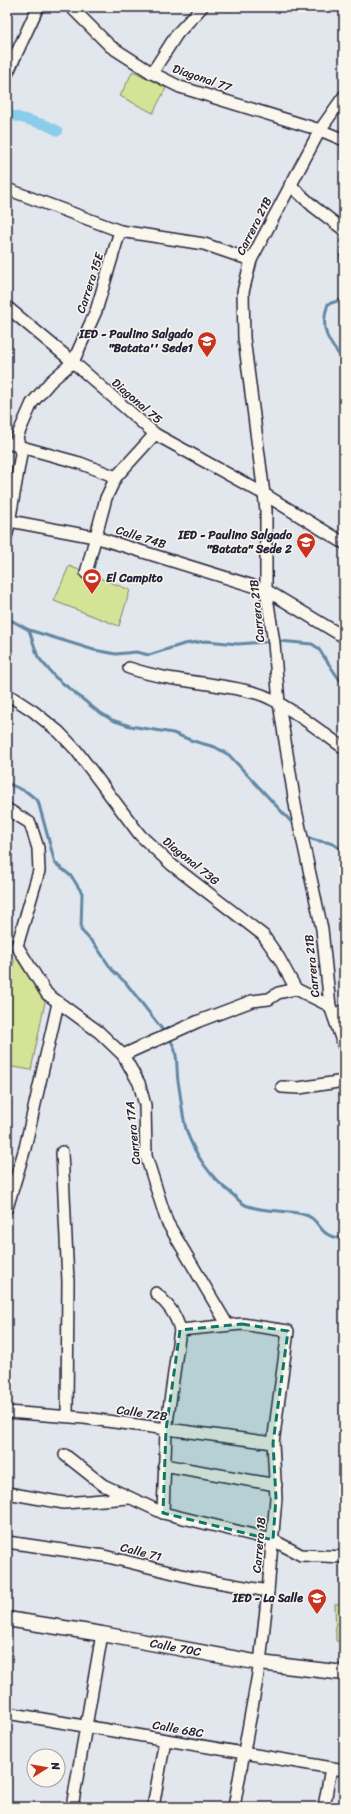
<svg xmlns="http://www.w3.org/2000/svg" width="351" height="1814" font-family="Sriracha,sans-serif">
	<rect width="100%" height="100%" fill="#e2e6ed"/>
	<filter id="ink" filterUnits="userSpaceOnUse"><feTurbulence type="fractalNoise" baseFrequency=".025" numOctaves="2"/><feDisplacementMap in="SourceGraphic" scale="8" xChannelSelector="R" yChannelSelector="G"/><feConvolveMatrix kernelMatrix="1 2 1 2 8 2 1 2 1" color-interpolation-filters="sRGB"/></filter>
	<g filter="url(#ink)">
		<g fill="#d5e396" stroke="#7c8268">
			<polygon points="133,71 166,88 153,113 120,96"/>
			<polygon points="69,566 130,590 119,626 54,601"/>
			<polygon points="15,958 17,959 45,1002 31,1070 7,1066 7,985"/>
			<polygon points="335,1604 344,1604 344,1641 336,1641"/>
		</g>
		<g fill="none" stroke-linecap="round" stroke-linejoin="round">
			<g stroke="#6088a5" stroke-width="3">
				<polyline points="344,244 340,253 344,274"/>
				<path d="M344,299L328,304C319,328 328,343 344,360"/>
				<polyline points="7,618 29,630 94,650 116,654 136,652 149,655 184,644 206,641 238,644 279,641 312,644 318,648 339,679 344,684"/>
				<polyline points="29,630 38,657 55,677 96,710 112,720 130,726 173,733 193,741 215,747 229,755 296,827"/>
				<polyline points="7,783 27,792 38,801 55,863 72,877 82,893 81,930 96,946 112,970 126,983 165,1033"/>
				<path d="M305,835C320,847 330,835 344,854"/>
				<path d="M168,1037C179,1049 176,1067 178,1081C181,1097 182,1114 186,1129C194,1154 211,1178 231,1193C237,1198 241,1204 248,1206C265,1212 285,1210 302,1214C323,1218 315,1237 344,1239"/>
			</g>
			<polyline stroke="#8accec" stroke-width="10" points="7,114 46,125 58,131"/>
			<g stroke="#22223b" stroke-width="14">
				<g id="minor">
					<polyline points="71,7 110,46 152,73 180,87 320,130 344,140"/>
					<polyline points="152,73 177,34 202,7"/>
					<polyline points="7,74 38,7"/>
					<polyline points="344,96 320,130 251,260 243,292 244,338 266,510 266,590 274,643 279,703 296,810 322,929 330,1006 344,1047"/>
					<polyline points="290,185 314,207 344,230"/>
					<polyline points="7,189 120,231 204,244 251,260"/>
					<polyline points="7,307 73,362 155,434 264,494 344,543"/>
					<polyline points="7,443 80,463 116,477"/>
					<polyline points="10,521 95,537 266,590 344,637"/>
					<polyline points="7,534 21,454 17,437 32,403 51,381 73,362 96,311 120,231"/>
					<polyline points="86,573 106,498 116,477 155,434"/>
					<path d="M129,668C170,682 214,682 256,693C282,700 321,732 344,748"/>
					<polyline points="7,694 33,711 59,732 76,750 140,835 172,865 263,935 279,958 296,989 330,1006"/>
					<polyline points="7,809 30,823 38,848 39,871 17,946"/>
					<polyline points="17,946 47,994 99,1032 123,1055 139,1083 145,1105 146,1156 167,1222 227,1324"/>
					<polyline points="333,1014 344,1011"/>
					<polyline points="123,1055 199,1021 252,1001 269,999 278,993 296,989"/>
					<polyline points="282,1087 299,1088 344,1081"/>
					<polyline points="62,1152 68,1281 67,1416"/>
					<polyline points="7,1208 25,1148 58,1003"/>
					<path d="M156,1293C168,1305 176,1314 180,1330L166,1430L163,1513"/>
					<polyline points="180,1330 242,1324 288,1331 273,1443 276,1498 268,1591 260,1663 234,1807"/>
					<polyline points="7,1412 84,1418 273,1443"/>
					<polyline points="65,1455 103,1485 163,1513 273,1540 301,1555 344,1557"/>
					<polyline points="164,1465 276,1485"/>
					<polyline points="7,1493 64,1503 129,1498"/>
					<polyline points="7,1542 104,1556 194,1578 268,1591"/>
					<polyline points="7,1713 344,1770"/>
					<polyline points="72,1807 102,1634"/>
					<polyline points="153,1807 165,1740"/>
					<polyline points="324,1807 331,1768"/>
				</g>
			</g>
			<g stroke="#22223b" stroke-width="17">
				<g id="tertiary">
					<path id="s1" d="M7,1619L102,1634L260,1663L344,1673"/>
				</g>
			</g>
			<use href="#minor" stroke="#fbf7ec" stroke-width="11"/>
			<use href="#tertiary" stroke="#fbf7ec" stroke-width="14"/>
		</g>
	</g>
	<path fill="#0f766e" fill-opacity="0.2" stroke="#0f766e" stroke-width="3" stroke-dasharray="8 5" stroke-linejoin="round" d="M242,1324L288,1331L273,1443L276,1498L273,1540L163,1513L166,1430L180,1330Z"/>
	<defs>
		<g id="school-pin" transform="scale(1)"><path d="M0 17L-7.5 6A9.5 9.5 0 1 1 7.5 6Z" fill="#c8321e" stroke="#fbf7ec"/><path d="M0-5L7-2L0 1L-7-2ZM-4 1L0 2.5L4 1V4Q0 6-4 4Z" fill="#fff"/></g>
		<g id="stadium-pin" transform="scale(1)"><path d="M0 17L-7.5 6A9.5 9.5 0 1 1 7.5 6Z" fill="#c8321e" stroke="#fbf7ec"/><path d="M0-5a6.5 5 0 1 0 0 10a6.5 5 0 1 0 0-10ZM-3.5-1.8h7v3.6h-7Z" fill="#fff"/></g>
	</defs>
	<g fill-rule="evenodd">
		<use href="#school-pin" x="207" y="341"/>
		<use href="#school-pin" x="306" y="542"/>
		<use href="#stadium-pin" x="92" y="578"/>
		<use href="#school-pin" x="317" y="1598"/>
	</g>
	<g text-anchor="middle" stroke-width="3" stroke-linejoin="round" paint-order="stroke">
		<g font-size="12" fill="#22223b" stroke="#fbf7ec">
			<text transform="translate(202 78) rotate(19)" y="4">Diagonal 77</text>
			<text transform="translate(254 226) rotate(-63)" y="4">Carrera 21B</text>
			<text transform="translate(90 283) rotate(-72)" y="4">Carrera 15E</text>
			<text transform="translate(137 401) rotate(41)" y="4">Diagonal 75</text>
			<text transform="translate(141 537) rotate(17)" y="4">Calle 74B</text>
			<text transform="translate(257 611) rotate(-96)" y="4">Carrera 21B</text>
			<text transform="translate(191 861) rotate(39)" y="4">Diagonal 73G</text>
			<text transform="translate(312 966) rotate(-96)" y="4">Carrera 21B</text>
			<text transform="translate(133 1133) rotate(-96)" y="4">Carrera 17A</text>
			<text transform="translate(142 1413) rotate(8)" y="4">Calle 72B</text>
			<text transform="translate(259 1545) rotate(-85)" y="4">Carrera 18</text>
			<text transform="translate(141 1552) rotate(14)" y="4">Calle 71</text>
			<text dy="4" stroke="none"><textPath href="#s1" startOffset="171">Calle 70C</textPath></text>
			<text transform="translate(178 1729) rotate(10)" y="4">Calle 68C</text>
		</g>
		<g font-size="12" font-weight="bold" fill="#22223b" stroke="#fbf7ec" text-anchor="end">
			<text x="193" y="338">IED - Paulino Salgado<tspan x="193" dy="14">"Batata'' Sede1</tspan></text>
			<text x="292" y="539">IED - Paulino Salgado<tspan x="292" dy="14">"Batata" Sede 2</tspan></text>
			<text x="106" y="582" text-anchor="start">El Campito</text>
			<text x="303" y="1602">IED - La Salle</text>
		</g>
	</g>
	<rect width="351" height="1814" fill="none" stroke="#fbf7ec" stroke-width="24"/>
	<rect x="12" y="12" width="327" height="1790" fill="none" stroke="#22223b" stroke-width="1.5" filter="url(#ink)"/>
	<g transform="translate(46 1768) rotate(79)"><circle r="19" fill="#fbf7ec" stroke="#a4a2a5"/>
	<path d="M0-3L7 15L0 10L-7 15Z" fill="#c8321e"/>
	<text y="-6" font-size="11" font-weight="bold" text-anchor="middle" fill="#22223b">N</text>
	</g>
</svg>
